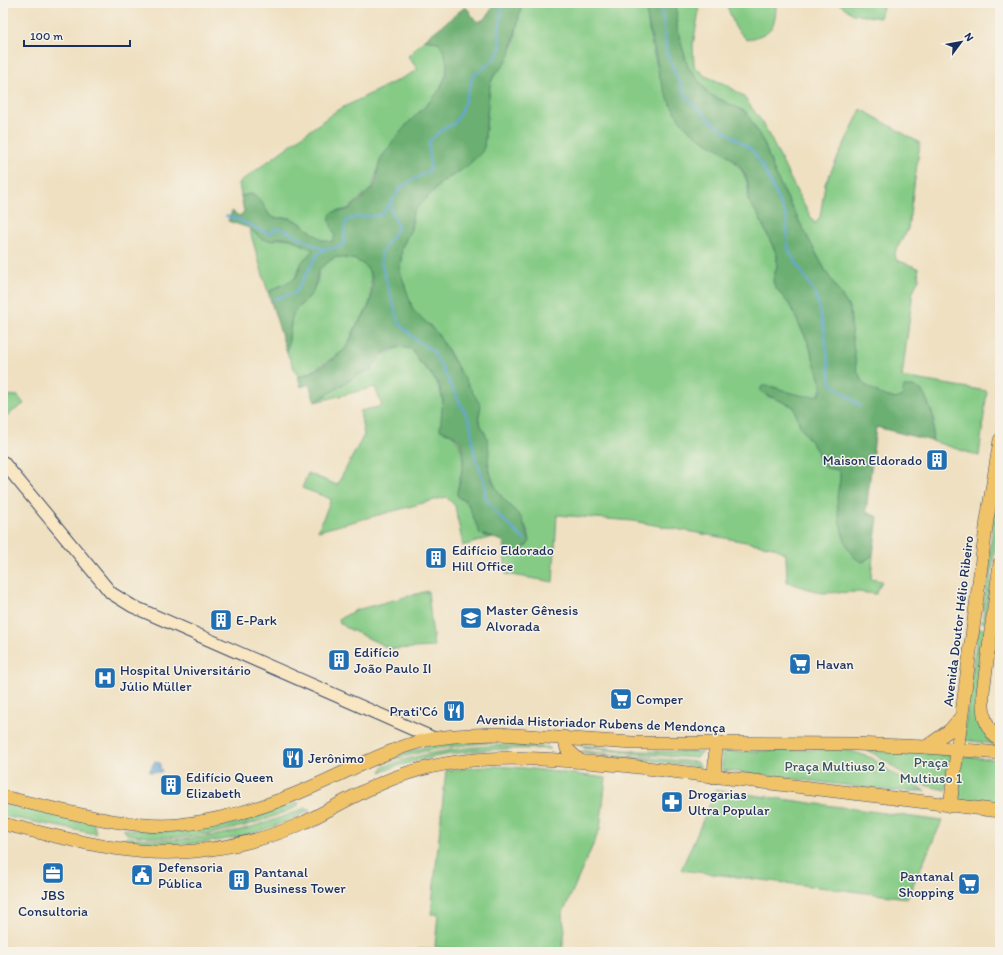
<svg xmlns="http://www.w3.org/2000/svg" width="1003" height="955" font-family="Itim,sans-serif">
	<rect width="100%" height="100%" fill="#f7f3e8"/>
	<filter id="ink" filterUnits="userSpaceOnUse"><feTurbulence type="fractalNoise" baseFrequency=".025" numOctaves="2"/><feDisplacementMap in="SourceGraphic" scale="8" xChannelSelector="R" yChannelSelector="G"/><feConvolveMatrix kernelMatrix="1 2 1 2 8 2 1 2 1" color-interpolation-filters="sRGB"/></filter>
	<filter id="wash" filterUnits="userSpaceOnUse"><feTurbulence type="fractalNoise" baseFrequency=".012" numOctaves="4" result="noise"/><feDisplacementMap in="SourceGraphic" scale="16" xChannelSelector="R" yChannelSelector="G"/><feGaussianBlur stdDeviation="0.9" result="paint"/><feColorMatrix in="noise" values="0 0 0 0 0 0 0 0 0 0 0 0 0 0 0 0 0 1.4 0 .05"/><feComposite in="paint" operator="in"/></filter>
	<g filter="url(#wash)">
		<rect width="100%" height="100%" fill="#efe0c1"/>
		<g fill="#85cb85" stroke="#507d72">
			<path d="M522,3H646C648,40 661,91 682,121C689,132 703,138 713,144C733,157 752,175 748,200L758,215L777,255V266L773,280L775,287L789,304L808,342L822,387L819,395L809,398L801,396L771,386L766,396L777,399L794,407L800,426L817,451L820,462L827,468L839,470C842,477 838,486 838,494C837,506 841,536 848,546C852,552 858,557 863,562L873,555L871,579L882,581L876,594L858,592L822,593L787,582L786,554L773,547L633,521L557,515L553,582L506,574L504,547C516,549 522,556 530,541C525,512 507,508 495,487C487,471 489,453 485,436C483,426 476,421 480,410L449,351L430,325L425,323L413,310L400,271L402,247L411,229L413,212L442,182L459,172L484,147L490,84L496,72L502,68L514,43Z"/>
			<polygon points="676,3 696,3 699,11 693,45 694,66 705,76 727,85 743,96 763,123 800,198 815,224 820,217 825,184 861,109 920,143 908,229 895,252 896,260 918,268 919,279 913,291 902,377 987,391 979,456 932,441 934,418 926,398 902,396 896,399 882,395 865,385 857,371 852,338 850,309 825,270 798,219 775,174 764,143 746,112 709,94 688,67 677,28"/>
			<path d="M726,3H776C776,29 771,33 747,40L735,27Z"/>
			<polygon points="838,3 872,3 883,7 880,18 853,14"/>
			<polygon points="424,40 438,42 445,52 447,64 447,72 438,93 408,123 381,158 372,188 348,209 334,212 335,236 332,242 322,240 300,223 290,218 275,218 270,216 261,201 252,194 241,196 239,183 336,111 418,70 408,56"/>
			<path d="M249,228L254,233L272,241C286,234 298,242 312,248L313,250C310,255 305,257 302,262C298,267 298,274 294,279L268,292Z"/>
			<polygon points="335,257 354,259 365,265 371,276 371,298 367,310 356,326 345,350 311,372 298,377 287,353 292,316 296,310 309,297 317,282 319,269"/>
			<path d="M400,347L412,349C416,354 417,360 422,365C441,383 447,400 440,426L444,432L452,434C471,458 460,468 457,494L459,498C471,503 471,513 476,523C478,528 482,532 485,536L492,537L463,546L455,506L446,497L318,531L331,499L302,488L308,473L337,485L364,435L360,411L382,406L375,387L315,402L361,373C372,371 372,364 378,356Z"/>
			<polygon points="3,395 18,396 24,404 3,418"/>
			<polygon points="1000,459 1000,510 985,622 982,623"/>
			<polygon points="428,591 434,647 391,649 347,628 340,623 339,619 356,610"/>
			<polygon points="978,628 985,629 976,707 978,717 995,744 963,740"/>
			<path d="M486,738L519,742C472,742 425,748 381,764L377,762L434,744Z"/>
			<path d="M516,745L548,747L551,749C494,747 434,752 381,772L383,767C425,751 471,746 516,745Z"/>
			<polygon points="580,745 634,751 702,752 697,758 639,754 583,747"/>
			<path d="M867,748L951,755L946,790C932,787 919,785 907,777C894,769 883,757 868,751Z"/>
			<polygon points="837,749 852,751 872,758 901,779 925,791 892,791 722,770 722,752"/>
			<polygon points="583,751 638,757 697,762 701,767 580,752"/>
			<polygon points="962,756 1000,760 1000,807 958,800"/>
			<polygon points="494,766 525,768 606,778 600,829 562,915 565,930 562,952 484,952 435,947 438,914 431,914 446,770"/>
			<polygon points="716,790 942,821 907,898 681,870"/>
			<path d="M299,802L297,807C246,829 182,845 127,834L123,829C161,832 199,833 235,823C257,817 278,808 299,802Z"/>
			<polygon points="3,804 90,821 94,824 96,834 3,816"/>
			<path d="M305,808L310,810C253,841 186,850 122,841L127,837C190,846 247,832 305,808Z"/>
		</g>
		<g fill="#6caf72" stroke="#446f68">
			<path d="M495,3H522L510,55L502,68L496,72L490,84L484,147L482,152L466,167L442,182L413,212L411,229L402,247L400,271L413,310L437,333L481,406L478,420L487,437L489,451L488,465L493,482L501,496L521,517L530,541L527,545L520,551L516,552L504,547L503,541L480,534L468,504L465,500L459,498L457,494C460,476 472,448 452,434C448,432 444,432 440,430L443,399L439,385L427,368L419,362L412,349C391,344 379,352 372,370L361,373L315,402L309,384L301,387L298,377C310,375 334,360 343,351C350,345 352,334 356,327C359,321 364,317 366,311C373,299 377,275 364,265C356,258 345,258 335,257L319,269L313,292L296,310L292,316L287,353L268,292L294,279L297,276L301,263L313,250L289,238H278L272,241L262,239L249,228L228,221L232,211L239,216L244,212L241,196L252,194L261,201L270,216L275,218H290L300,223L322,240L332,242L335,236C333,230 325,215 334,212C339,210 344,212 349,209C355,205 367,194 372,189C379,181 376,166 382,157C390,145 400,132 410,121C433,98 462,77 438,42L424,40L465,7C471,10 471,18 478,22L486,18Z"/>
			<path d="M646,3H676L677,28L688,67L709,94L746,112L764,143L775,174L798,219L825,270L850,309L852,338L857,371L865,385L882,395L896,399L902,396L904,387H915L921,390L926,398L934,418L932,441L876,427L866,512L878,517L873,555L863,562C861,561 857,560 855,558C843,548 837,512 837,497C838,488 842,477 839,470L827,468L820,462L817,451L800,426L794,407C783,401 770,398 760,391L762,386C782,386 798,400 819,395L822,387L808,342L789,304L775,287L773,280L777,266V255L758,215L748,200C755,154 705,149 683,124C673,111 663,90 659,75C657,68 657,61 655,54C651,37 647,21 646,3Z"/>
			<polygon points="421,949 440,950 444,952 412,952 414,950"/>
		</g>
		<polygon fill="#64a8d9" stroke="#406c9c" points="155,761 160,763 160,768 162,770 161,772 149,772"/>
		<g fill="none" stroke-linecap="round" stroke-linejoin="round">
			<g stroke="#64a8d9" stroke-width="2">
				<polyline points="661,3 667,54 687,98 712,122 752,150 762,165 787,218 788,249 816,295 824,329 831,383 860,406"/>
				<polyline points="391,203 391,210 398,227 381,254 382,266 399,323 417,341 433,351 470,422 475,457 485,482 485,498 500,517 525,540"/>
				<path d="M226,216L237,219L269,234L277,228C295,232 309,246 327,249C332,249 338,247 343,246C346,238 343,230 346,221L357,217L377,216L383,213L402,186L430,170L429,142L443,129L455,123L462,110L473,76L493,61L501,47L499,35L502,3"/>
				<polyline points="274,299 295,293 319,252 327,249"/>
			</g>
		</g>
	</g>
	<g filter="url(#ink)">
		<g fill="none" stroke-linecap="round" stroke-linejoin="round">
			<g stroke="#3b4a6d" stroke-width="14">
				<polyline id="secondary" points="3,462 111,593 132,606 433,738"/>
			</g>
			<g stroke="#3b4a6d" stroke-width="14">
				<g id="primary">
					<path d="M1000,563L983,692C982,713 984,727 1000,741"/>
					<polyline points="564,737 567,749 580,761"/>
					<polyline points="926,747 950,730 961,717"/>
					<polyline points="714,777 716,744"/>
					<path d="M3,797C54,808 128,830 179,825C225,820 269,806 312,787C347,772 378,754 415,743C442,735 471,735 499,734L632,743L855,744L926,747L1000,753"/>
					<polyline points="950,806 987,520 1000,440"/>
					<path d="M3,824C65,838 131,858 195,851C232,847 271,838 305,822C339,805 371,785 408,773C479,750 557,759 630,766L1000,811"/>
				</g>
			</g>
			<use href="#secondary" stroke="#f9e7c3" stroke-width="12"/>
			<use href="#primary" stroke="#f1c369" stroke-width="13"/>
		</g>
	</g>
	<defs>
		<g id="building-square" transform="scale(1.15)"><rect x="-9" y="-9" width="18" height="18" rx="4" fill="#1f6fb2" stroke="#f7f3e8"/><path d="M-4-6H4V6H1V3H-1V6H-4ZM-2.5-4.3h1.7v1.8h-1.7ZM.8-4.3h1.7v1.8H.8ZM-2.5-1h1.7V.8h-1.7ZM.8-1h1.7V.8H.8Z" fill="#fff"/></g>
		<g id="school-square" transform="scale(1.15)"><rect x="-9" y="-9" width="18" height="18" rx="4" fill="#1f6fb2" stroke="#f7f3e8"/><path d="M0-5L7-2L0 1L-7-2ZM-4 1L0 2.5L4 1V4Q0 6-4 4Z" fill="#fff"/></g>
		<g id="supermarket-square" transform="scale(1.15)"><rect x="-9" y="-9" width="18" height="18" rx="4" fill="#1f6fb2" stroke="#f7f3e8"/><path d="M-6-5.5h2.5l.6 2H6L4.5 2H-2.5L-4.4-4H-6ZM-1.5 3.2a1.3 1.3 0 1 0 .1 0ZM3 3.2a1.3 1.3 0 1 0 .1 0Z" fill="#fff"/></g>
		<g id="hospital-square" transform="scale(1.15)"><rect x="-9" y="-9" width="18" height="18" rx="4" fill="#1f6fb2" stroke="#f7f3e8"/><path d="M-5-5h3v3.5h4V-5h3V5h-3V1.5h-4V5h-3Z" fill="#fff"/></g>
		<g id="restaurant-square" transform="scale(1.15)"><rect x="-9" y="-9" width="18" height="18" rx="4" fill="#1f6fb2" stroke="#f7f3e8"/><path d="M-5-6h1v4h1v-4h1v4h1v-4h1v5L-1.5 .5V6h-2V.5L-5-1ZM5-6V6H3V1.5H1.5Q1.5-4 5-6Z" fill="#fff"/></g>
		<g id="pharmacy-square" transform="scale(1.15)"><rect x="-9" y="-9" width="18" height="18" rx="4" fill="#1f6fb2" stroke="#f7f3e8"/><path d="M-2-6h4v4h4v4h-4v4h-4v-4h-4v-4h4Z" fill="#fff"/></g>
		<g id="office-square" transform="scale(1.15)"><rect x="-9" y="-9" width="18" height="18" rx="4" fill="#1f6fb2" stroke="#f7f3e8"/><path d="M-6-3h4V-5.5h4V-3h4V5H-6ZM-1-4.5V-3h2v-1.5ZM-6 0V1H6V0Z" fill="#fff"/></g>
		<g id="civic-square" transform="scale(1.15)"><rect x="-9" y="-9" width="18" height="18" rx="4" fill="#1f6fb2" stroke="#f7f3e8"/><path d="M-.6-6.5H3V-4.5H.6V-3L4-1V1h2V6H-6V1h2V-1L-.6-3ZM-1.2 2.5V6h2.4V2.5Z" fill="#fff"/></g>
	</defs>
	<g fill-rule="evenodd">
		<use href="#building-square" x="937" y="460"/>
		<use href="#building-square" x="436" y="558"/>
		<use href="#school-square" x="471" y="618"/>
		<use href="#building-square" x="221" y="620"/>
		<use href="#building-square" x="339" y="660"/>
		<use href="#supermarket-square" x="800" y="664"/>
		<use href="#hospital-square" x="105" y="678"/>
		<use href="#supermarket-square" x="621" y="699"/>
		<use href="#restaurant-square" x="454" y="711"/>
		<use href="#restaurant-square" x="293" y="758"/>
		<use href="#building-square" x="171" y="785"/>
		<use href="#pharmacy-square" x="672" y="802"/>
		<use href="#office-square" x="53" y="873"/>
		<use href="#civic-square" x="142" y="875"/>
		<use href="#building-square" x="239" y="880"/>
		<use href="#supermarket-square" x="969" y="884"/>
	</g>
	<g text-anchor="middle" stroke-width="3" stroke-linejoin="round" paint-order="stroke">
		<g font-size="14" fill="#1b2f5e" stroke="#f7f3e8" text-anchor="start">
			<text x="922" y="465" text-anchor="end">Maison Eldorado</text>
			<text x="452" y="555">Edifício Eldorado<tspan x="452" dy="16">Hill Office</tspan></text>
			<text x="486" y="615">Master Gênesis<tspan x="486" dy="16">Alvorada</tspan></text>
			<text x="236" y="625">E-Park</text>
			<text x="354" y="657">Edifício<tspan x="354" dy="16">João Paulo II</tspan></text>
			<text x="816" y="669">Havan</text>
			<text x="120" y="675">Hospital Universitário<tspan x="120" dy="16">Júlio Müller</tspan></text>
			<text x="636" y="704">Comper</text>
			<text x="438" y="716" text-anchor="end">Prati'Có</text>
			<text x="308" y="763">Jerônimo</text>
			<text x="186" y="782">Edifício Queen<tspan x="186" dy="16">Elizabeth</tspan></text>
			<text x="688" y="799">Drogarias<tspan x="688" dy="16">Ultra Popular</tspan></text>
			<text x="158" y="872">Defensoria<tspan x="158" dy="16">Pública</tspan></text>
			<text x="254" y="877">Pantanal<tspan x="254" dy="16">Business Tower</tspan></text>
			<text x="954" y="881" text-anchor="end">Pantanal<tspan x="954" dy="16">Shopping</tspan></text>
			<text x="53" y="900" text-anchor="middle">JBS<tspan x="53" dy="16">Consultoria</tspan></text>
		</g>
		<g font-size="14" fill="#1b2f5e" stroke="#f7f3e8">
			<text transform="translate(958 621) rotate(-83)" y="5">Avenida Doutor Hélio Ribeiro</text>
			<text transform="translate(601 723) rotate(2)" y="5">Avenida Historiador Rubens de Mendonça</text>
		</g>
		<g font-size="14" fill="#365668" stroke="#f7f3e8">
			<text x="931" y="767">Praça<tspan x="931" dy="16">Multiuso 1</tspan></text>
			<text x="835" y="771">Praça Multiuso 2</text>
		</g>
	</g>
	<rect width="1003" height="955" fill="none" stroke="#f7f3e8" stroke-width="16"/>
	<g transform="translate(961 42) rotate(58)" stroke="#f7f3e8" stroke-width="3" paint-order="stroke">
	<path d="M0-3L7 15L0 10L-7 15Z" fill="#1b2f5e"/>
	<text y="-6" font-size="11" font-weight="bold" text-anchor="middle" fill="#1b2f5e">N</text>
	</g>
	<path d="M24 40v6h106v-6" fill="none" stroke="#1b2f5e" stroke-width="2"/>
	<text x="30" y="40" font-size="12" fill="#1b2f5e" stroke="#f7f3e8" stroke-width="3" paint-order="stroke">100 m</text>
</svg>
